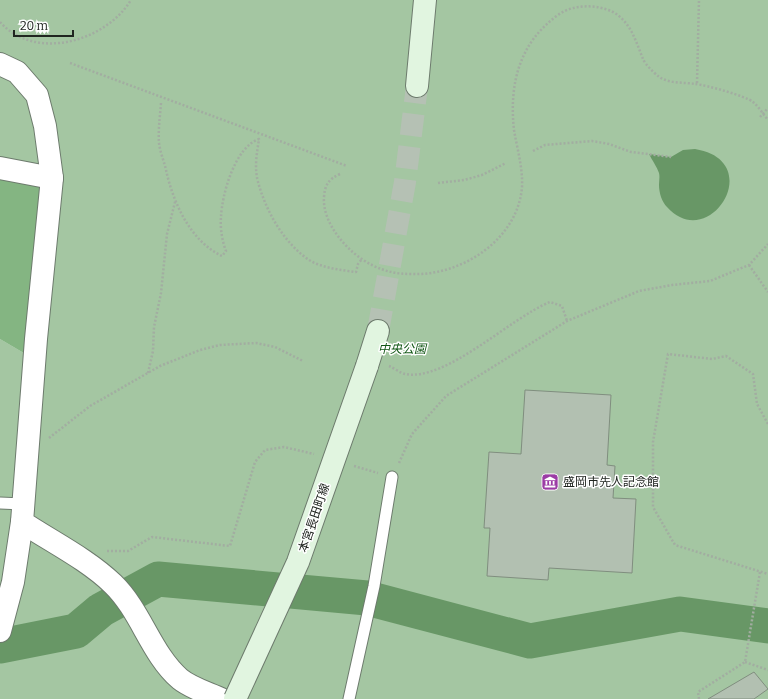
<svg xmlns="http://www.w3.org/2000/svg" width="768" height="699" font-family="Bitter,'Noto Sans JP',serif">
	<rect width="100%" height="100%" fill="#dae8d9"/>
	<polygon fill="#a4c6a2" points="0,0 768,0 768,699 0,699 0,339 34,359 0,164"/>
	<polygon fill="#84b582" points="0,164 47,173 34,359 0,339"/>
	<path fill="#689766" d="M695,149C768,161 709,254 667,207C662,202 659,193 659,185C659,181 660,177 659,173C657,167 652,160 649,154L671,157L683,150Z"/>
	<g fill="none" stroke-linecap="round" stroke-linejoin="round">
		<polyline stroke="#689766" stroke-width="35" points="0,646 76,631 101,610 158,579 367,598 530,641 680,614 768,626"/>
	</g>
	<g fill="#b2c0b1" stroke="#808e7f">
		<polygon points="525,390 611,395 607,465 615,466 613,498 636,499 632,573 549,568 548,580 487,576 490,528 484,528 489,452 521,454"/>
		<polygon points="754,672 768,689 754,699 708,699"/>
	</g>
	<g fill="none" stroke-linecap="round" stroke-linejoin="round">
		<polyline stroke="#b5c1b4" stroke-width="22" stroke-dasharray="22 11" stroke-linecap="butt" points="378,331 405,182 417,86"/>
		<g stroke="#6d7b6d" stroke-width="13">
			<g id="lane">
				<polyline points="0,503 23,504"/>
				<polyline points="349,699 374,586 392,477"/>
			</g>
		</g>
		<g stroke="#6d7b6d" stroke-width="24">
			<g id="street">
				<path d="M0,64L17,72L37,95L45,126L52,178L36,339L22,522C52,542 87,559 113,584C141,611 151,654 180,679C191,688 208,693 221,699"/>
				<polyline points="0,168 52,178"/>
				<polyline points="0,631 13,582 22,522"/>
			</g>
		</g>
		<g stroke="#6d7b6d" stroke-width="24">
			<g id="secondary">
				<polyline points="417,86 425,0"/>
				<polyline points="367,366 378,331"/>
			</g>
		</g>
		<g stroke="#a2ada1" stroke-width="2.5" stroke-dasharray="2 2" stroke-linecap="butt">
			<path d="M0,22C36,62 106,41 131,0"/>
			<polyline points="70,63 347,166"/>
			<polyline points="697,83 699,0"/>
			<path d="M161,103C160,117 158,130 159,143C160,152 164,161 166,170C173,202 190,241 222,256L226,251C222,241 220,227 221,217C222,194 235,147 259,139C257,153 254,167 258,182C266,211 283,242 309,260C322,268 341,270 356,272L358,264L362,259"/>
			<polyline points="760,117 768,108"/>
			<polyline points="533,151 545,145 592,141 609,144 631,152 671,157"/>
			<path d="M340,174C329,179 325,184 324,197C322,224 349,254 372,265C386,272 397,274 412,274C462,276 518,239 522,187C523,168 517,148 514,130C509,84 519,43 558,15C573,4 596,4 613,12C631,22 636,42 643,59C645,64 654,73 658,76C668,84 684,82 695,84C706,85 746,96 753,102C759,107 763,114 768,120"/>
			<polyline points="438,183 464,180 482,175 506,163"/>
			<polyline points="749,265 768,292"/>
			<path d="M389,366C394,368 400,373 405,374C446,382 510,318 550,302L562,306L567,321"/>
			<polyline points="148,373 153,351 154,327 161,293 167,234 175,202"/>
			<polyline points="768,424 757,404 753,374 726,356 712,359 668,354 653,442 653,507 675,545 768,574"/>
			<polyline points="49,438 90,406 160,366 200,350 220,345 256,343 275,347 303,361"/>
			<polyline points="399,463 412,434 446,396 567,321 639,291 672,285 710,281 749,265 768,244"/>
			<polyline points="354,466 378,473"/>
			<polyline points="107,551 128,551 152,537 230,546 255,462 265,450 284,447 314,454"/>
			<polyline points="745,662 768,670"/>
			<polyline points="699,699 698,692 745,662 760,572"/>
		</g>
		<use href="#lane" stroke="#fff" stroke-width="11"/>
		<use href="#street" stroke="#fff" stroke-width="22"/>
		<use href="#secondary" stroke="#e1f5e0" stroke-width="22"/>
		<g stroke="#6d7b6d" stroke-width="24" stroke-linecap="butt">
			<polyline id="secondary-bridge" points="235,699 298,562 367,366"/>
		</g>
		<use href="#secondary-bridge" stroke="#e1f5e0" stroke-width="22"/>
	</g>
	<defs>
		<g id="museum-square" transform="scale(0.9)"><rect x="-9" y="-9" width="18" height="18" rx="4" fill="#9b3ca5" stroke="#fff"/><path d="M0-6L6-3V-2H-6V-3ZM-5-1h2V3h-2ZM-1-1h2V3h-2ZM3-1h2V3H3ZM-6 4H6V6H-6Z" fill="#fff"/></g>
	</defs>
	<g fill-rule="evenodd">
		<use href="#museum-square" x="550" y="482"/>
	</g>
	<g text-anchor="middle" stroke-width="3" stroke-linejoin="round" paint-order="stroke">
		<g font-size="12" font-style="italic" fill="#105614" stroke="#fff">
			<text x="402" y="353">中央公園</text>
		</g>
		<g font-size="12" fill="#202520" stroke="#fff" text-anchor="start">
			<text x="563" y="486">盛岡市先人記念館</text>
		</g>
		<g font-size="12" fill="#202520" stroke="#fff">
			<text transform="translate(314 518) rotate(-71)" y="4">本宮長田町線</text>
		</g>
	</g>
	<path d="M14 30v6h59v-6" fill="none" stroke="#202520" stroke-width="2"/>
	<text x="20" y="30" font-size="12" fill="#202520" stroke="#ffffff" stroke-width="3" paint-order="stroke">20 m</text>
</svg>
